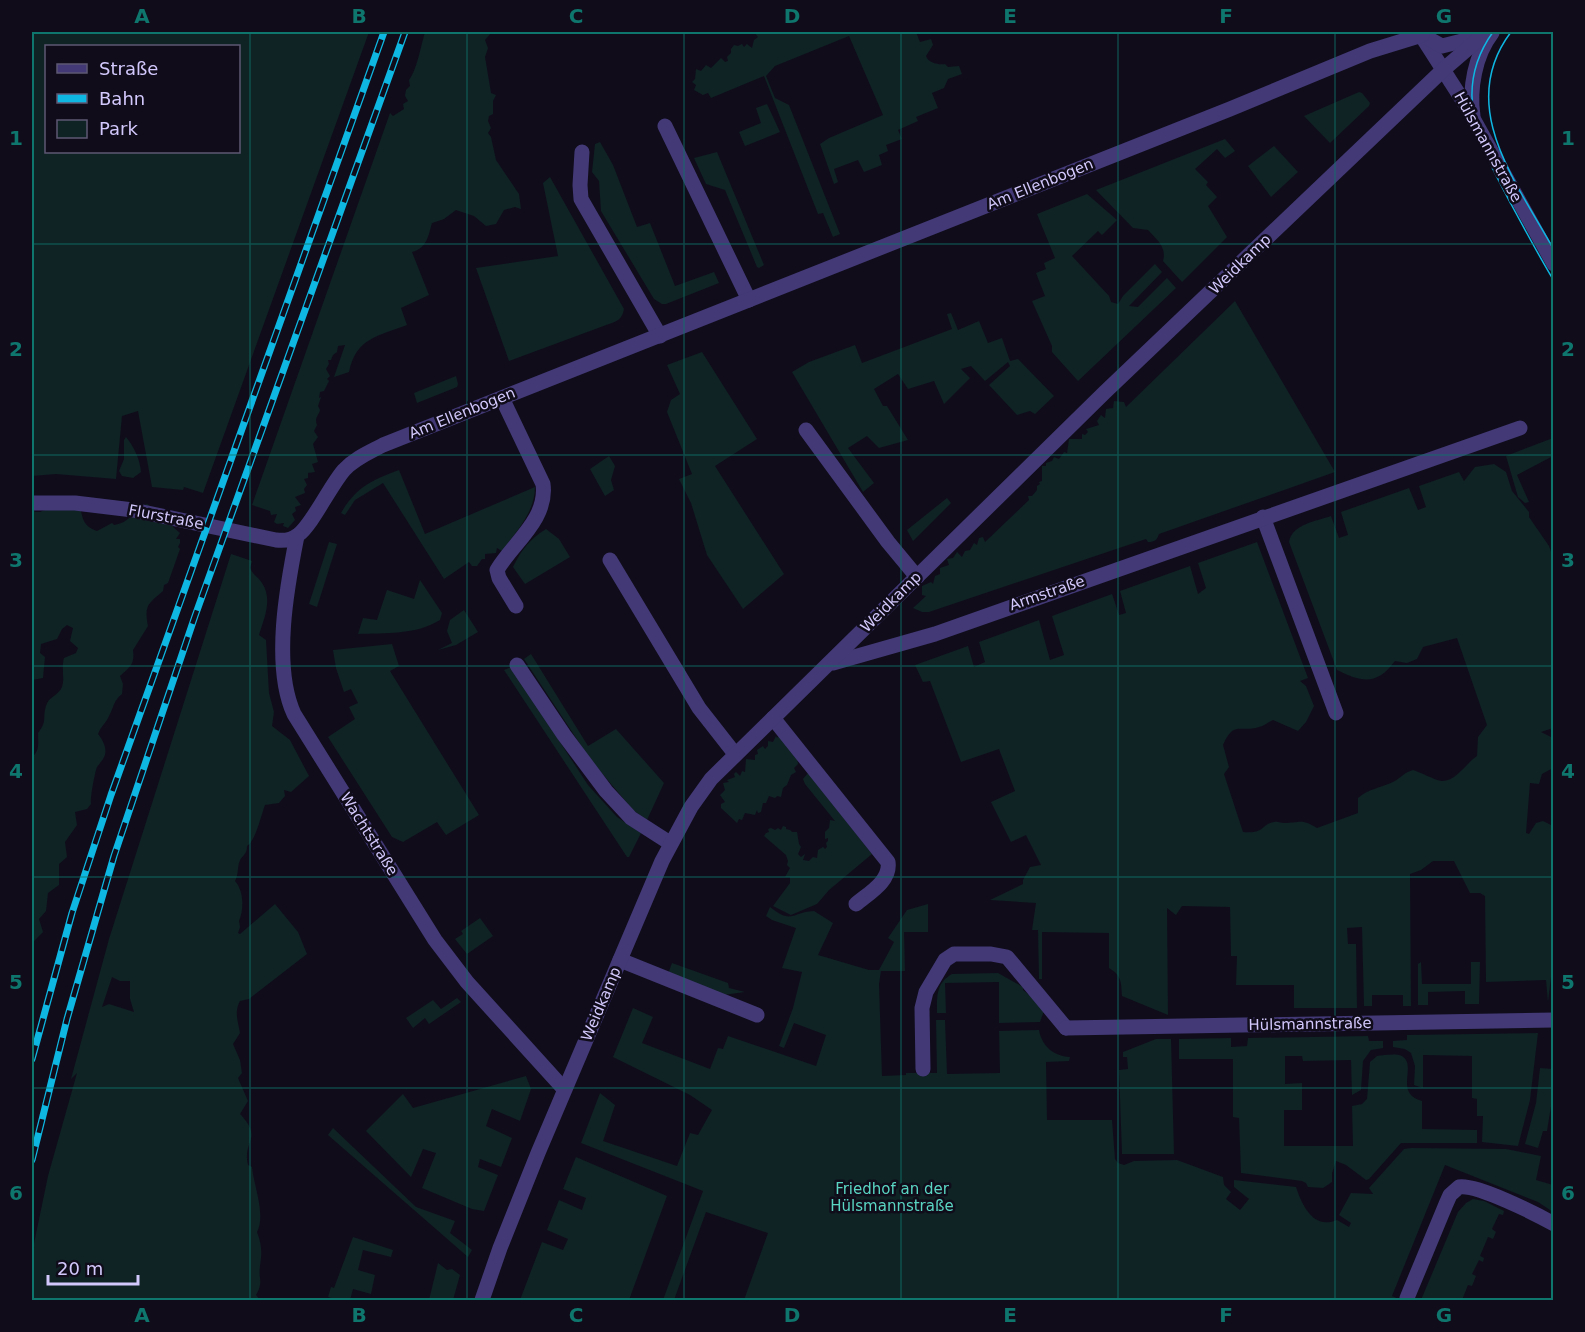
<svg xmlns="http://www.w3.org/2000/svg" width="1585" height="1332" font-family="'DejaVu Sans',sans-serif">
	<rect width="100%" height="100%" fill="#100c1a"/>
	<g fill="#0f2224" fill-rule="evenodd">
		<path d="M32,32H369L203,493L184,487L183,490L152,487L138,411L122,416L116,479L56,474L32,476ZM46,46H238V152H46Z"/>
		<path d="M425,32H492L485,40L488,48L485,57L491,93L496,95L493,101V114L489,116L488,121L491,128L488,133L491,137L496,160L519,194L521,209L515,207L504,210L496,224L486,226L474,216L456,210L444,219L432,223C428,237 427,248 412,252L429,295L401,308L407,325C378,336 356,338 349,372L334,377L345,345L338,346L337,352L333,355L331,360H328L329,364L326,369L330,376L327,379L329,381L324,391L320,392L319,398L321,397L318,406L320,410C319,415 314,418 317,425L314,431L318,437L313,444L318,462L312,464L315,472L308,473V478L304,479L307,485L304,489L305,493L295,497L301,505L295,507L296,511L292,514L295,520L288,528L283,526L284,523L277,524L274,522L277,514L271,515L270,511L252,505L390,113L393,116L404,109L403,104L408,101L405,96L406,90L410,86L409,80C417,70 421,45 425,32Z"/>
		<path d="M754,32H916L920,42L931,39L933,45L926,56C928,63 939,65 945,64L948,67L959,66L962,74L948,79L944,88L932,93L938,108L916,117L918,121L898,130L902,139L886,145L888,151L879,155L882,165L864,172L858,160L834,169L838,182L834,184L820,144L829,138L883,115L849,36L775,66L766,76L775,98L789,105L840,234L833,237L823,213L818,214L764,76L711,98L708,93L703,95L694,90L696,85L692,82L695,79L696,69L701,71L706,65L711,68L721,58L725,62L728,61L727,57L731,53V49L734,45L738,46L742,44L744,47L747,44L752,48L754,40L758,37Z"/>
		<polygon points="1359,92 1362,93 1370,103 1369,106 1330,143 1304,116"/>
		<polygon points="767,104 780,132 745,146 739,132 761,123 756,108"/>
		<path d="M1225,139L1235,151L1225,158L1217,149L1195,169L1208,182L1206,185L1217,197L1208,206L1227,237L1182,282L1163,261C1167,247 1157,240 1148,230L1133,228L1096,190Z"/>
		<polygon points="600,142 613,165 637,227 650,223 675,286 714,272 719,283 666,304 662,304 654,299 601,211 599,181 592,172 595,144"/>
		<polygon points="1274,146 1298,172 1271,197 1248,166"/>
		<polygon points="717,152 764,265 759,268 757,267 725,190 706,184 694,158"/>
		<path d="M550,177L624,309C622,320 617,321 609,324L509,361L476,268L558,256L543,183Z"/>
		<polygon points="1087,194 1117,220 1102,235 1098,231 1072,256 1109,296 1111,302 1118,304 1123,296 1155,264 1162,272 1129,306 1138,307 1167,278 1176,288 1078,381 1052,352 1052,346 1032,301 1045,296 1036,273 1046,269 1044,263 1055,258 1037,214"/>
		<path d="M1235,301L1335,472L1159,534C1157,540 1155,542 1148,542L1146,539L929,612H922L913,608L926,596L922,595V586L931,582L933,584L935,576L940,574V568L949,565L947,559L953,558L957,552L962,557L965,551L970,550L974,543L977,545L979,538L983,537L985,542L1029,500L1028,496H1032L1037,490V486L1040,484L1039,482L1042,481V466H1046V463L1052,461L1054,457L1059,459L1064,452L1067,453L1069,439H1082V434L1085,435L1088,432L1086,429L1099,425L1097,421L1101,415L1105,418L1106,409L1113,408L1114,401L1124,402L1126,407Z"/>
		<polygon points="951,313 958,330 979,321 988,343 1002,338 1010,361 1018,359 1054,396 1035,414 1030,411 1017,415 989,385 1010,366 1008,362 985,381 971,366 961,369 970,378 944,404 934,381 908,389 898,374 874,389 883,406 887,406 908,440 879,448 867,436 848,448 874,483 863,492 792,372 809,362 855,345 862,363 952,329 947,314"/>
		<polygon points="702,352 757,439 715,466 784,574 743,609 707,555 691,503 679,479 692,474 667,412 671,400 680,394 667,365"/>
		<polygon points="456,376 458,384 457,387 417,403 414,393"/>
		<path d="M126,437C134,447 140,459 141,472L133,478L122,476L119,471L124,459V440Z"/>
		<polygon points="1553,438 1553,456 1517,475 1529,502 1525,503 1518,497 1506,456"/>
		<polygon points="609,456 615,466 611,480 614,490 605,496 590,469"/>
		<path d="M1494,464L1506,472L1512,491L1529,512V517L1549,546L1553,557V728L1541,732L1553,738V768L1542,774L1539,784L1530,783L1526,833L1529,834L1536,823L1543,821L1553,826L1554,952L1548,1002L1546,980L1486,982L1485,896L1480,893H1470L1454,861H1433L1421,870L1410,874L1411,1006H1403V995H1372V1006H1364L1362,927L1347,928L1348,944H1356L1357,1008H1294V985H1236L1237,956H1231L1230,907L1182,906L1176,915L1167,908L1168,1015L1122,996C1121,982 1122,976 1109,968V933L1042,932V979H1039L1038,930H1032L1036,903L990,900L1023,884V880L1030,867L1041,865L1026,835L1011,842L991,802L1015,791L999,749L961,762L930,681L923,682L915,665L968,646L974,667L985,662L979,642L1039,620L1050,660L1064,655L1052,616L1112,594L1119,615L1126,613L1120,591L1190,566L1198,594L1206,588L1198,563L1257,542L1308,678L1300,681L1306,686L1314,706L1306,722L1298,731L1273,720C1268,722 1264,726 1259,727C1240,733 1234,720 1223,745L1229,767L1224,774L1243,832C1265,834 1261,824 1274,822C1278,821 1281,823 1284,823C1300,823 1301,818 1317,828L1358,813V798C1368,789 1380,788 1393,782C1401,778 1403,773 1413,770C1420,772 1435,780 1441,781C1456,782 1466,763 1477,756L1478,737L1487,725L1457,638L1423,647L1417,659L1407,663L1395,661C1377,685 1363,683 1337,670L1289,542C1292,524 1317,521 1331,516L1339,538L1348,535L1341,512L1409,488L1418,510L1426,507L1419,486L1459,472L1464,481L1475,467Z"/>
		<path d="M399,470L425,534L535,487C535,512 516,532 502,551L497,548L496,553L485,554V559H482L477,566H472L469,562L444,579L383,483L355,500L345,515L341,513C356,487 372,480 399,470Z"/>
		<polygon points="947,498 951,503 913,541 907,530"/>
		<path d="M147,504L173,522V527L180,533L176,539H180V543L178,547L180,549L168,583L164,585L163,591C148,604 144,605 148,626L133,650C135,664 130,667 120,676L123,684L122,694C113,701 114,707 109,716C106,723 101,726 98,734C103,740 108,750 104,757C102,762 97,765 96,770C94,778 90,797 91,804L87,809L75,812L77,825L65,842L67,857L59,864V885L48,893L46,911L39,919L43,932L32,943V954V757C40,751 38,743 38,733C48,720 42,719 46,706C48,697 59,695 62,687C65,678 61,668 64,658L76,653L78,648L70,641L73,628L67,625L62,629L57,639L41,644L40,653L45,657L43,678L32,680V507L35,512H40L47,509L80,507C83,519 83,526 97,531L112,523L114,525C134,522 132,507 147,504Z"/>
		<path d="M546,529L559,539L570,557L525,584L513,567C521,550 530,539 546,529Z"/>
		<polygon points="329,542 337,544 317,607 309,604"/>
		<path d="M231,554L252,561L250,568C254,576 258,577 262,583C273,599 264,619 259,635L266,640L269,693L274,712L272,726L290,740L309,776L291,792L284,790L285,796L279,803L265,805C261,816 255,842 247,846C247,854 244,854 240,860C237,867 239,874 235,881C244,891 244,909 239,921L240,927L238,933L240,934L275,904L298,932L307,954L249,999L240,1001C234,1012 238,1021 240,1033L233,1044L240,1060L242,1073L238,1078L248,1101L240,1114C264,1139 242,1140 248,1165L252,1167C254,1187 266,1215 257,1232C262,1245 262,1253 260,1266C258,1279 264,1281 256,1295L260,1300H32V1253L48,1176L77,1073L71,1079L109,939ZM112,977L120,981H130V999L134,1012L109,1004L102,1007Z"/>
		<path d="M420,580L442,613L440,620C416,635 385,633 358,634L363,618L377,620L387,590L414,599Z"/>
		<polygon points="464,610 478,632 456,645 438,650 452,643 447,631 450,620"/>
		<polygon points="392,644 399,666 390,671 479,815 446,835 437,822 403,842 392,837 328,737 355,719 349,707 358,703 351,689 344,692 336,668 333,650"/>
		<polygon points="531,654 588,746 616,729 664,783 647,820 633,810 590,759 524,659"/>
		<polygon points="511,667 588,785 617,817 641,833 629,857 627,857 504,670"/>
		<polygon points="776,736 777,738 779,736 797,758 798,764 794,768 796,772 791,775 787,785 783,788 781,797 777,796 775,798 769,796 766,803 763,803 761,812 758,813 757,810 755,815 745,813 742,820 739,819 737,823 721,808 721,804 725,802 720,795 725,790 723,783 729,782 727,780 735,777 734,774 736,772 740,776 742,771 745,772 746,759 755,760 755,755 758,754 757,750 763,746 765,749 768,746 768,741 773,742"/>
		<polygon points="808,773 872,854 829,890 817,904 791,915 773,906 790,883 790,877 785,877 790,868 787,865 788,861 786,855 764,836 766,833 769,832 768,829 771,828 775,830 778,828 781,830 783,826 786,827 786,829 790,830 792,832 797,832 799,844 801,847 798,854 801,857 805,854 803,860 809,861 813,857 817,858 818,850 823,847 825,849 827,847 826,843 828,841 828,838 825,839 825,832 829,828 830,820 835,821 805,784 803,779"/>
		<path d="M928,904V932H904L905,971H881L879,984L882,1076L906,1075V1073H937L936,1020H945L947,1074L1000,1073L999,1031L1039,1030C1042,1046 1053,1056 1070,1057L1069,1061L1046,1062L1047,1120H1112L1115,1159L1118,1163L1124,1165L1134,1161L1177,1160L1223,1177L1224,1185L1231,1192L1226,1199L1240,1210L1249,1199L1234,1187V1180L1296,1187C1302,1205 1313,1230 1337,1220L1349,1227L1351,1223L1339,1215L1351,1193L1373,1194L1369,1188L1404,1149L1411,1148L1506,1149L1541,1156L1536,1180L1553,1185V1212L1538,1202L1445,1165L1392,1296L1401,1300H744L768,1233L706,1212L674,1300H663L703,1191L581,1143L600,1093L615,1105L603,1141L677,1166L690,1133L698,1135L712,1110L690,1095L613,1057L633,1008L653,1017L642,1043L710,1069L718,1048L723,1049L728,1036L816,1066L826,1035L794,1023L784,1048L779,1046L793,1008L802,972L782,968L796,928L772,920L766,916L770,907C793,925 791,912 814,911L833,923L818,955L869,970H879L894,942L888,938L907,910Z"/>
		<polygon points="480,918 493,936 467,954 455,939 463,934 461,931"/>
		<polygon points="1421,962 1422,984 1471,984 1471,962 1480,962 1479,1004 1465,1004 1465,991 1428,992 1428,1005 1418,1005 1418,964"/>
		<polygon points="672,963 728,983 729,988 745,992 723,995 668,974"/>
		<path d="M998,973L1023,987V990L1045,1008L1040,1022L999,1023V982L945,983L946,1013H937C937,996 936,983 952,974Z"/>
		<polygon points="457,998 461,1002 429,1024 425,1018 413,1028 406,1018 433,1000 441,1009"/>
		<polygon points="1538,1033 1530,1100 1518,1146 1482,1142 1483,1116 1477,1116 1477,1099 1472,1098 1472,1056 1423,1055 1423,1088 1414,1085 1415,1066 1411,1053 1405,1049 1393,1047 1393,1041 1407,1040 1407,1035"/>
		<path d="M1368,1036L1369,1041H1383V1048L1371,1050L1363,1061L1361,1090L1352,1095L1351,1060L1303,1061L1302,1056H1285V1084L1302,1083V1110H1284V1146H1353L1352,1106L1362,1104L1367,1099L1370,1062L1377,1056C1384,1055 1396,1053 1402,1056C1418,1066 1393,1093 1422,1101V1129L1477,1130V1143H1401L1369,1179L1366,1180L1346,1165L1336,1161L1332,1173V1182L1323,1188L1308,1187L1306,1183L1302,1181L1241,1173L1239,1118L1233,1117V1059H1179V1039L1231,1038V1047L1247,1046L1248,1038Z"/>
		<polygon points="1156,1039 1171,1039 1174,1154 1122,1154 1119,1070 1128,1069 1127,1057 1123,1057 1123,1052"/>
		<polygon points="1540,1068 1553,1069 1553,1094 1547,1131 1543,1131 1538,1148 1525,1144 1536,1103"/>
		<polygon points="526,1076 531,1089 520,1121 492,1109 486,1126 512,1138 501,1167 480,1159 478,1167 498,1175 484,1211 472,1209 422,1188 436,1153 423,1149 411,1177 366,1131 403,1094 413,1108"/>
		<polygon points="333,1128 416,1207 455,1221 450,1233 472,1250 468,1257 328,1135"/>
		<polygon points="576,1157 667,1196 629,1300 520,1300 542,1242 563,1250 568,1239 547,1230 559,1200 582,1210 586,1198 563,1189"/>
		<polygon points="1473,1199 1484,1201 1504,1211 1503,1215 1499,1214 1492,1229 1496,1232 1493,1239 1488,1237 1480,1256 1484,1258 1483,1262 1479,1260 1472,1274 1476,1276 1472,1286 1468,1285 1462,1300 1421,1300 1458,1212 1466,1203"/>
		<polygon points="353,1237 393,1250 391,1257 363,1250 358,1270 375,1275 371,1294 353,1289 350,1300 338,1300 328,1297 331,1287 334,1288"/>
		<polygon points="438,1263 447,1270 452,1269 460,1275 453,1300 429,1300"/>
	</g>
	<g fill="none" stroke-linecap="round" stroke-linejoin="round">
		<g stroke="#423976" stroke-width="15">
			<polyline points="665,126 749,300"/>
			<polyline points="582,152 580,185 581,199 660,336"/>
			<path d="M502,398L543,484C548,519 513,543 497,570L499,578L516,606"/>
			<polyline points="806,430 888,542 917,577"/>
			<polyline points="610,560 699,708 735,754"/>
			<polyline points="517,665 564,735 606,791 631,818 670,843"/>
			<path d="M773,718L888,862C891,881 869,893 856,904"/>
			<polyline points="620,960 757,1015"/>
			<polyline points="923,1069 922,1008 926,992 945,960 954,954 991,954 1007,957 1066,1028"/>
			<path d="M1407,1298L1446,1204L1450,1195L1459,1187C1477,1184 1536,1214 1554,1224"/>
		</g>
		<g stroke="#423976" stroke-width="15">
			<polyline points="1419,32 1465,104 1554,264"/>
			<polyline points="1422,35 1442,46 1478,37"/>
			<path d="M1473,116C1469,89 1475,55 1492,33"/>
			<path d="M32,503H75L133,510L276,540C284,541 292,540 298,535C312,525 330,486 344,470C355,458 370,452 383,445L1230,109L1370,51L1422,35"/>
			<polyline points="1263,517 1336,713"/>
			<path d="M297,536C287,586 272,666 294,714L435,940L467,982L564,1089"/>
			<polyline points="833,663 935,634 1520,428"/>
			<polyline points="1066,1028 1554,1020"/>
			<polyline points="482,1300 500,1248 538,1153 662,861 691,807 711,779 1105,392 1444,69 1487,32"/>
		</g>
		<g stroke="#0eb7e2" stroke-width="1.5">
			<path d="M1493,32C1450,92 1481,148 1511,204C1525,230 1539,256 1554,281"/>
			<path d="M1511,32C1455,106 1517,183 1554,250"/>
		</g>
		<g stroke="#0eb7e2" stroke-width="7">
			<g id="rail">
				<polyline points="32,1059 72,913 111,795 384,32"/>
				<polyline points="32,1160 67,1019 114,856 195,616 405,32"/>
			</g>
		</g>
		<use href="#rail" stroke="#100c1a" stroke-width="4.5" stroke-dasharray="14" stroke-linecap="butt"/>
	</g>
	<path fill="none" stroke="#0f766e" stroke-width="1.5" stroke-opacity="0.55" d="M250,32V1300M467,32V1300M684,32V1300M901,32V1300M1118,32V1300M1335,32V1300M32,244H1554M32,455H1554M32,666H1554M32,877H1554M32,1088H1554"/>
	<g text-anchor="middle" stroke-width="5" stroke-linejoin="round" paint-order="stroke">
		<g font-size="15" fill="#d3c8fc" stroke="#100c1a">
			<text transform="translate(1488 147) rotate(61)" y="5">Hülsmannstraße</text>
			<text transform="translate(1040 184) rotate(-22)" y="5">Am Ellenbogen</text>
			<text transform="translate(1240 264) rotate(-44)" y="5">Weidkamp</text>
			<text transform="translate(462 413) rotate(-22)" y="5">Am Ellenbogen</text>
			<text transform="translate(166 517) rotate(11)" y="5">Flurstraße</text>
			<text transform="translate(1047 593) rotate(-19)" y="5">Armstraße</text>
			<text transform="translate(891 602) rotate(-45)" y="5">Weidkamp</text>
			<text transform="translate(369 834) rotate(58)" y="5">Wachtstraße</text>
			<text transform="translate(601 1004) rotate(-67)" y="5">Weidkamp</text>
			<text transform="translate(1310 1024) rotate(-1)" y="5">Hülsmannstraße</text>
		</g>
		<g font-size="15" fill="#5ad5c3" stroke="#100c1a">
			<text x="892" y="1194">Friedhof an der<tspan x="892" dy="17">Hülsmannstraße</tspan></text>
		</g>
	</g>
	<rect width="1585" height="1332" fill="none" stroke="#100c1a" stroke-width="66"/>
	<rect x="45" y="45" width="195" height="108" fill="#100c1a" stroke="#5e5774" stroke-width="1.5"/>
	<rect x="57" y="64" width="30" height="9" fill="#423976" stroke="#5e5774" stroke-width="1.5"/>
	<text x="99" y="75" font-size="18" fill="#d3c8fc">Straße</text>
	<rect x="57" y="94" width="30" height="9" fill="#0eb7e2" stroke="#5e5774" stroke-width="1.5"/>
	<text x="99" y="105" font-size="18" fill="#d3c8fc">Bahn</text>
	<rect x="57" y="120" width="30" height="18" fill="#0f2224" stroke="#5e5774" stroke-width="1.5"/>
	<text x="99" y="135" font-size="18" fill="#d3c8fc">Park</text>
	<path d="M48 1275v9h90v-9" fill="none" stroke="#d3c8fc" stroke-width="3"/>
	<text x="57" y="1275" font-size="18" fill="#d3c8fc" stroke="#100c1a" stroke-width="4.5" paint-order="stroke">20 m</text>
	<rect x="33" y="33" width="1519" height="1266" fill="none" stroke="#0f766e" stroke-width="2"/>
	<g font-size="20" text-anchor="middle" font-weight="bold" fill="#0f766e">
		<text x="142" y="23">A</text>
		<text x="359" y="23">B</text>
		<text x="576" y="23">C</text>
		<text x="792" y="23">D</text>
		<text x="1010" y="23">E</text>
		<text x="1226" y="23">F</text>
		<text x="1444" y="23">G</text>
		<text x="16" y="145">1</text>
		<text x="1568" y="145">1</text>
		<text x="16" y="356">2</text>
		<text x="1568" y="356">2</text>
		<text x="16" y="567">3</text>
		<text x="1568" y="567">3</text>
		<text x="16" y="778">4</text>
		<text x="1568" y="778">4</text>
		<text x="16" y="989">5</text>
		<text x="1568" y="989">5</text>
		<text x="16" y="1200">6</text>
		<text x="1568" y="1200">6</text>
		<text x="142" y="1322">A</text>
		<text x="359" y="1322">B</text>
		<text x="576" y="1322">C</text>
		<text x="792" y="1322">D</text>
		<text x="1010" y="1322">E</text>
		<text x="1226" y="1322">F</text>
		<text x="1444" y="1322">G</text>
	</g>
</svg>
